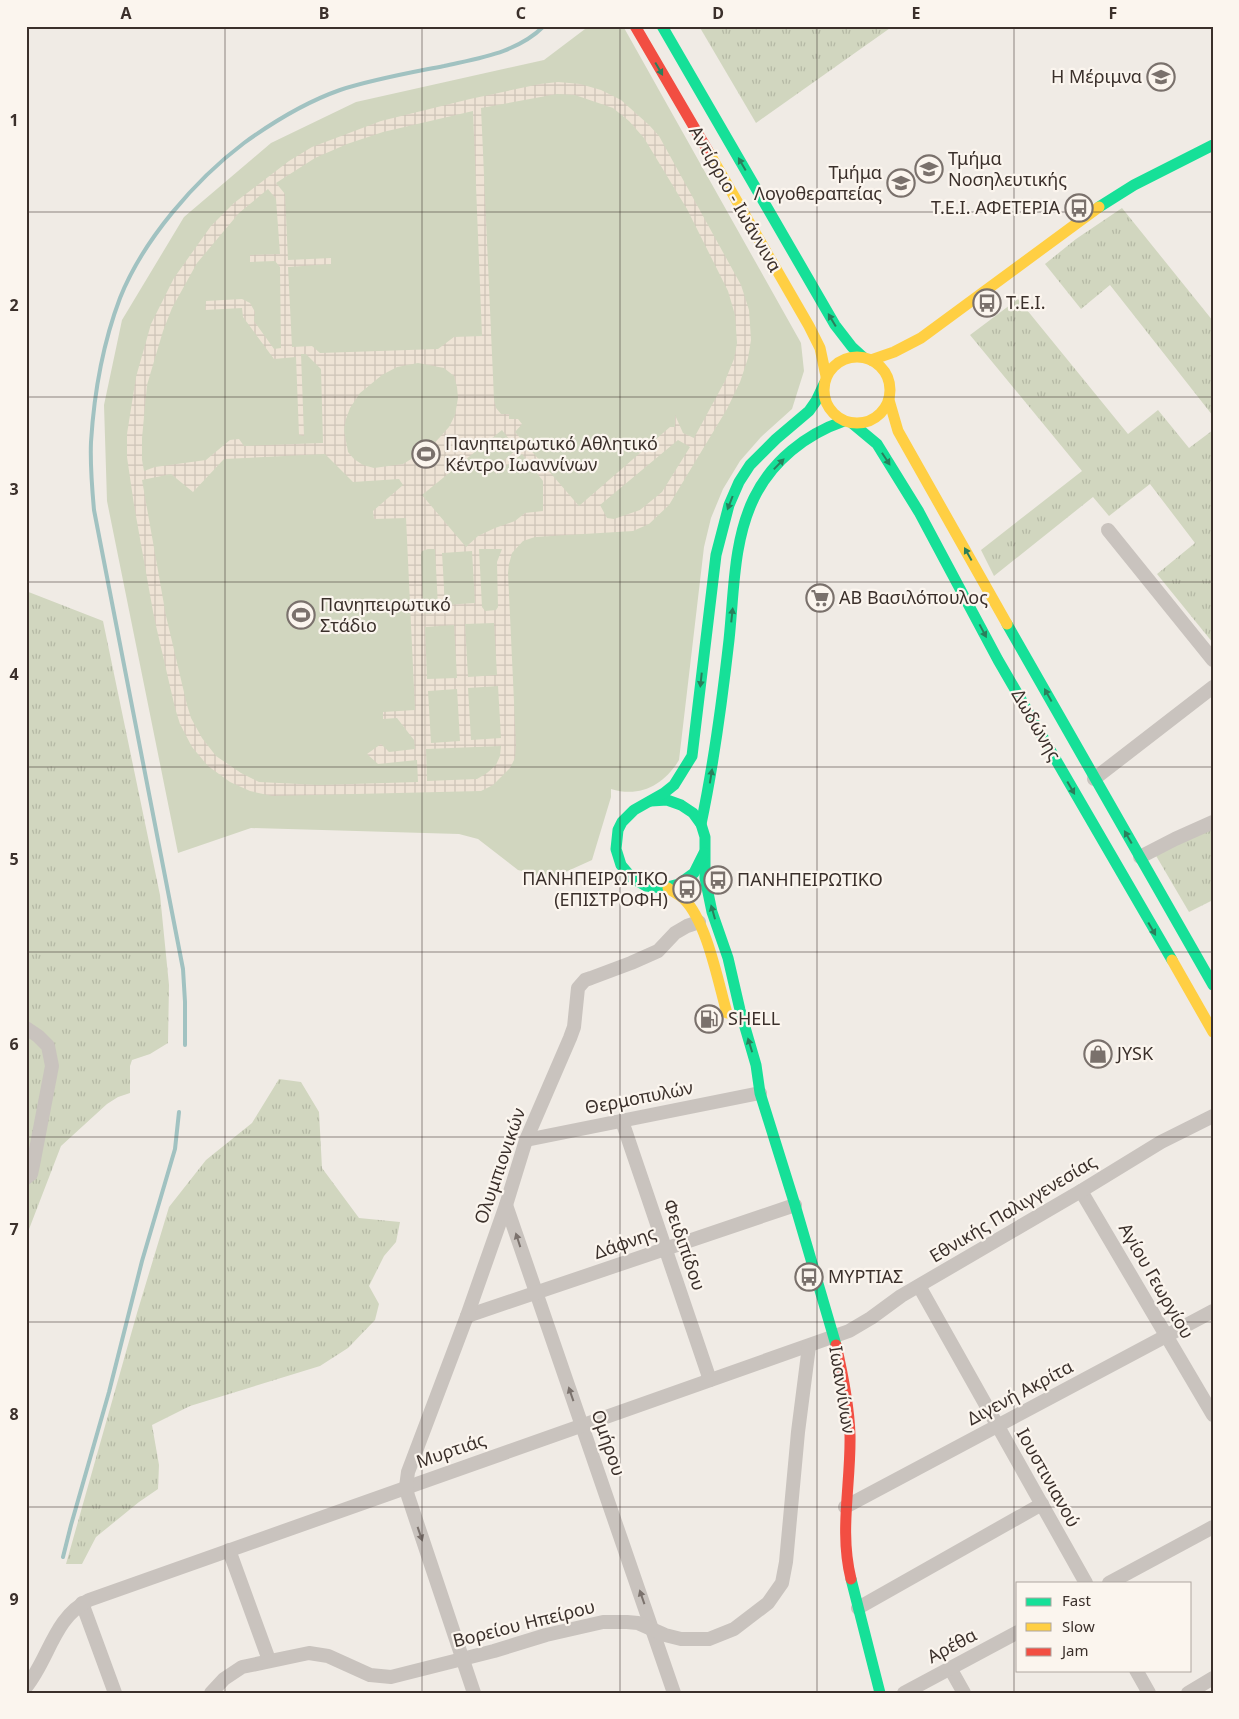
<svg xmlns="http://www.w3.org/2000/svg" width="1239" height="1719" font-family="'Noto Sans',sans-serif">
	<defs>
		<pattern id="grass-tufts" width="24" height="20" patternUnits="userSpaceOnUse" patternTransform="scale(1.25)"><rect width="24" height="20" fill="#d1d6bf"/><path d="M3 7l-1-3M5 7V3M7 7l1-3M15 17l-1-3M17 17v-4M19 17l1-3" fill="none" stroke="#b4b8a4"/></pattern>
		<pattern id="plaza-grid" width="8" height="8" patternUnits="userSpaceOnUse" patternTransform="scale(1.25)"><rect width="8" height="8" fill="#eee3d5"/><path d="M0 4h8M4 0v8" fill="none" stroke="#cdc3b7"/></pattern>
	</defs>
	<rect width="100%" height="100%" fill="#f0ebe5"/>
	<g fill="url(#grass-tufts)">
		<polygon points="699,26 893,26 756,123"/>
		<polygon points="1122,208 1213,321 1213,416 1110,285 1081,309 1045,264 1076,239"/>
		<polygon points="1018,299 1128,434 1158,410 1189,448 1213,430 1213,643 1157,574 1195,543 1150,484 1109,516 1093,497 994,576 981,550 1082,471 970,335"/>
		<polygon points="26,591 103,621 160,895 169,985 168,1043 150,1054 132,1060 130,1066 130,1093 118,1097 107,1104 61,1146 26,1237"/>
		<polygon points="1213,826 1213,900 1189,912 1155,854"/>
		<polygon points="279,1079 301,1082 319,1112 322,1168 359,1218 400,1222 396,1242 384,1256 369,1286 379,1304 375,1320 348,1348 320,1366 190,1406 152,1425 159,1465 158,1489 139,1502 96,1537 82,1564 66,1564 137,1313 169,1207 206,1160 252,1123"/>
	</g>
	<path fill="#d1d6bf" d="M589,26H623L801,343L804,371L792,409L761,437L740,461L723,489L711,518L704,547L679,760C664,785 640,798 611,789V797L592,860L550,879L518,870L478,839L459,834L251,828L178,853L107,501L104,405L122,320L184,217L271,143L356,102L544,60Z"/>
	<path fill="url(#plaza-grid)" fill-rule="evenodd" d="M558,82L580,84L601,90L621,100L649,125L659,136L741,285L749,310L751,340L748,358L740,382L727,409L669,505L649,524L633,531L535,537L523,541L512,553L509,564L508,573L516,745L515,758L510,768L493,785L481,791L272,796L250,791L230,782L208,766L192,747L180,724L175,708L154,617L134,505L127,457V434L136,377L151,324L174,278L211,226L234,203L289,161L312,147L381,121L470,99L540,84ZM557,94L575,95L613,108L629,121L644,138L687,209L728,291L735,315L737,343L734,359L725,381L694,438L683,433L675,415V427H670L579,506L515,432L522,424L518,419H509V414H501L496,408L494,399L481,108ZM473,111L482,336L454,337L438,349L320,353L312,346L292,347L288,267L331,264V258L288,260L285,194L276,183L315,158L347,144L383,132ZM268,189L276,199L280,254L250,255V262L275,261L280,267L281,348L274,349L254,321L255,312L250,303L242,299L206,301L205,310L242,308L243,317L274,359L296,357L299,435L304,436L301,354H306L321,369L323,443L244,446L239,439L230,440L206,460L155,467L144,471L142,460V438L147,385L163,331L172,308L197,263L239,213ZM418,363L444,368L454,376L457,387L458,398L455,415L449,427L431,447L403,464L374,468L363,465L354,459L348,452L344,430L346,419L350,408L360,393L382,375L397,367ZM502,430L517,449L493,470L496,474L522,454L543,481V511L525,513L515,521L495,528L478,536L466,547L422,495ZM678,440L690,447L662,492L640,510L614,519L607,518L600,505ZM325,454L353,482L399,479L403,485L373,511L374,519L406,518L415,710L383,712V719L397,718L414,740L415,749L389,752L381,744L367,754L378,764L417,760L418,782L319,785L259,782L241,773L216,756L202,738L191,718L187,705L166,616L142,480L171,474L193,492L224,459ZM428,549H435L438,606L435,612L430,614L423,613L421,555L422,551ZM479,549H502L497,562L498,607L496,610L485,611L482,607ZM472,551L475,603L445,605L442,553ZM494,623L497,675L468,677L465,624ZM454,625L457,678L427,679L425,627ZM498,686L501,738L471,740L468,688ZM457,689L460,741L431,743L428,691ZM501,746L500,756L496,765L487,773L477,779L427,781L426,749Z"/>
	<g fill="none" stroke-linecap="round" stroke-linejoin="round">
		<g stroke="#a1c2c1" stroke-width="4">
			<path d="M185,1045V1002L183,969L94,510C92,488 90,465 91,442C94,394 103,343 120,298C143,240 195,180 244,143C273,122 306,102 340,90C374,79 409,73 444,66C479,58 517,53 544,26"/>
			<polyline points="63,1557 71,1525 109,1392 142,1261 175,1149 179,1112"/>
		</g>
		<g stroke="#c9c3be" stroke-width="14">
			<polyline points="1108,530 1213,660"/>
			<polyline points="1094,779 1213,687"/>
			<polyline points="1140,857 1175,839 1213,822"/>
			<polyline points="26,1028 38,1036 48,1046 52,1066 33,1165 31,1174 26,1178"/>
			<polyline points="622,1121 710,1380"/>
			<polyline points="526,1140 760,1093"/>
			<polyline points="1081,1191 1213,1415"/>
			<polyline points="506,1205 674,1693"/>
			<polyline points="919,1286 1086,1583"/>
			<polyline points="467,1316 795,1205"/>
			<polyline points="845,1507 1213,1311"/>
			<polyline points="229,1550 269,1660"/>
			<polyline points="1109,1583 1213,1527"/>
			<polyline points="82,1603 115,1693"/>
			<polyline points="858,1608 1042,1504"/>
			<polyline points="950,1668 964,1693"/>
			<polyline points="1136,1670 1149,1693"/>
			<path d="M26,1687C49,1659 54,1617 89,1600L849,1331L871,1318L901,1296L1081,1191L1161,1142L1213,1116"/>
			<polyline points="211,1693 224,1679 242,1667 309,1653 328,1656 370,1675 391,1677 494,1651 546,1635 603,1622 627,1622 638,1623 665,1635 681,1639 709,1639 734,1629 768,1603 782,1583 786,1562 798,1432 809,1346"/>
			<polyline points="474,1693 408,1496 406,1487 408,1472 467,1316 506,1205 526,1140 570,1038 574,1027 578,988 585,980 591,978 631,963 658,951 675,933 687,926 699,922"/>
			<polyline points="904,1693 1018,1632"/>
			<polyline points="1188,1693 1213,1678"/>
		</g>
		<g stroke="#16e098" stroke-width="11">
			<polyline points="662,26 835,325 852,347 863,357"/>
			<polyline points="1099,207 1134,185 1213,145"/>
			<polyline points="853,424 877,444 919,512 998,660 1172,960"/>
			<polyline points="1007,624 1213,985"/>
			<polyline points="651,801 667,800 681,805 693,813 701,824 705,837 705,878 712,912 728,958 740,1010 756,1065 760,1093 795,1205 836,1345"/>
			<path d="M701,824C714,763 722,702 729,640C734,593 733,541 754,498C772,461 806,434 844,421"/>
			<polyline points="704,853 694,873 679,884 663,888 646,886 632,878 621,865 616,849 618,830 622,822 634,810 664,793 674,785 692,756 716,555 729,505 739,482 750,465 776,439 809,411 816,401 824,384"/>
			<polyline points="851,1579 880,1693"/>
		</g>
		<g stroke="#ffcf43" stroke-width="11">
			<polyline points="708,151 809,326 820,348 826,376"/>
			<circle cx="857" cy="390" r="33"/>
			<polyline points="871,360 894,352 921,338 1099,207"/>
			<polyline points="889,400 898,431 1007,624"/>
			<path d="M668,888C673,892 680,895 684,899C707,922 718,982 727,1013"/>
			<polyline points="1172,960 1213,1032"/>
		</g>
		<g stroke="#f24e42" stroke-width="11">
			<polyline points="635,26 708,151"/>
			<path d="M836,1345C843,1375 849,1405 850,1435C851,1484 839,1531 851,1579"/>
		</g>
	</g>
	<defs><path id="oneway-solid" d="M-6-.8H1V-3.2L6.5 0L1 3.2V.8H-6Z" transform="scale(1.25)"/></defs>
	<g fill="#2a7f5c">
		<use href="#oneway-solid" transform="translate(659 69) rotate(60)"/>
		<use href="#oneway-solid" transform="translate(742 164) rotate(-120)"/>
		<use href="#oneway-solid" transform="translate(832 320) rotate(-121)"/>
		<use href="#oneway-solid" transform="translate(886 459) rotate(57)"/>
		<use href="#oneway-solid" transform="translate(779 464) rotate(-46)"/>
		<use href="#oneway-solid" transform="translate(730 503) rotate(111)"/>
		<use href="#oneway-solid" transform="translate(968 554) rotate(-119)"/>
		<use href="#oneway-solid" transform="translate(732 615) rotate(-84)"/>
		<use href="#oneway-solid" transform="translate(983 631) rotate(62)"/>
		<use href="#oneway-solid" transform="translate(701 680) rotate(96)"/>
		<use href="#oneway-solid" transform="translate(1048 695) rotate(-119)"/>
		<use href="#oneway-solid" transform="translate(711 776) rotate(-81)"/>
		<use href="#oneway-solid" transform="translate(1071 788) rotate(60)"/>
		<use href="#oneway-solid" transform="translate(1128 837) rotate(-120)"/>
		<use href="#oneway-solid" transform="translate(713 912) rotate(-106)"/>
		<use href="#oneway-solid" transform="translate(1152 929) rotate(60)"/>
		<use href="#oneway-solid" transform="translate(750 1045) rotate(-107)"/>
	</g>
	<g fill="#7b726d">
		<use href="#oneway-solid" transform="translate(518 1240) rotate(-108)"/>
		<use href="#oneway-solid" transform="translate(571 1394) rotate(-109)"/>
		<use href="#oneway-solid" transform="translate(420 1534) rotate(71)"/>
		<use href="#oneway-solid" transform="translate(642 1597) rotate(-109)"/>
	</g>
	<path fill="none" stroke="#3b302b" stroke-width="1" stroke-opacity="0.55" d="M225,26V1693M422,26V1693M620,26V1693M817,26V1693M1014,26V1693M26,212H1213M26,397H1213M26,582H1213M26,767H1213M26,952H1213M26,1137H1213M26,1322H1213M26,1507H1213"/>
	<defs>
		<g id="school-ring" transform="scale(1.4375)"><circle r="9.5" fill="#fbf5ee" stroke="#7a716c" stroke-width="1.5"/><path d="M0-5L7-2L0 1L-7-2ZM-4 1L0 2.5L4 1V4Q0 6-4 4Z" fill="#7a716c"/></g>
		<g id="university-ring" transform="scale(1.4375)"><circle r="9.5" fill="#fbf5ee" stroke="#7a716c" stroke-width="1.5"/><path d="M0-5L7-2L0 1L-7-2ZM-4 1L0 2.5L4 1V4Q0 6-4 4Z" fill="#7a716c"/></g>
		<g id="bus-ring" transform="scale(1.4375)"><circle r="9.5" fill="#fbf5ee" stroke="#7a716c" stroke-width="1.5"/><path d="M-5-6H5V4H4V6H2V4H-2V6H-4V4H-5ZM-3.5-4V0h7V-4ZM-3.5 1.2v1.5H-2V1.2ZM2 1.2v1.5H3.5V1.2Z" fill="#7a716c"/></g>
		<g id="stadium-ring" transform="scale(1.4375)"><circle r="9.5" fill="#fbf5ee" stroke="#7a716c" stroke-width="1.5"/><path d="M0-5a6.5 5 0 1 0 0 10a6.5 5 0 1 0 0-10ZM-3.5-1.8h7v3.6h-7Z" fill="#7a716c"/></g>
		<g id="supermarket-ring" transform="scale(1.4375)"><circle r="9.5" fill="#fbf5ee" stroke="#7a716c" stroke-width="1.5"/><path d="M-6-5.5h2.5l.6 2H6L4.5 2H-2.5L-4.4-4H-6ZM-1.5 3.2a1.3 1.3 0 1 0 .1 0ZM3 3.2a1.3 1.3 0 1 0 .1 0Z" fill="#7a716c"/></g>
		<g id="fuel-ring" transform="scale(1.4375)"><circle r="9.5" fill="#fbf5ee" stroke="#7a716c" stroke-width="1.5"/><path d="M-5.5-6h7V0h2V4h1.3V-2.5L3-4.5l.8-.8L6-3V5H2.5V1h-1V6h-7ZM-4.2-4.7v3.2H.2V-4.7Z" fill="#7a716c"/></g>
		<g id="shop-ring" transform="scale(1.4375)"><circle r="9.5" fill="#fbf5ee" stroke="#7a716c" stroke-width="1.5"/><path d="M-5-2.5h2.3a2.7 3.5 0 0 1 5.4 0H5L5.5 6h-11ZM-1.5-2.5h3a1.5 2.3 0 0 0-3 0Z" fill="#7a716c"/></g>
	</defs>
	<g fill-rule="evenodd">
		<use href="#school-ring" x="1161" y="77"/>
		<use href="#university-ring" x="929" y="169"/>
		<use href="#university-ring" x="901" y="183"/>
		<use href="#bus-ring" x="1079" y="208"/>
		<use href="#bus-ring" x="987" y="303"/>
		<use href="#stadium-ring" x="426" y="454"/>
		<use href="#supermarket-ring" x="820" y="598"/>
		<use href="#stadium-ring" x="301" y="615"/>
		<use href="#bus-ring" x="718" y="880"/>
		<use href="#bus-ring" x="687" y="889"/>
		<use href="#fuel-ring" x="709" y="1019"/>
		<use href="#shop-ring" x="1098" y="1054"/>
		<use href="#bus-ring" x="809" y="1277"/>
	</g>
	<g text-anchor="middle" stroke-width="4.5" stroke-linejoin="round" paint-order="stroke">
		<g font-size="18" fill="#3b302b" stroke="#fbf5ee" text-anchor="start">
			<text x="1142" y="83" text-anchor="end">Η Μέριμνα</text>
			<text x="948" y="165">Τμήμα<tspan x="948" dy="21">Νοσηλευτικής</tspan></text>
			<text x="882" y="179" text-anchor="end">Τμήμα<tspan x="882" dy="21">Λογοθεραπείας</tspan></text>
			<text x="1060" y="214" text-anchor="end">Τ.Ε.Ι. ΑΦΕΤΕΡΙΑ</text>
			<text x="1006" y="309">Τ.Ε.Ι.</text>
			<text x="445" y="450">Πανηπειρωτικό Αθλητικό<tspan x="445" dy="21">Κέντρο Ιωαννίνων</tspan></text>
			<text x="839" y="604">ΑΒ Βασιλόπουλος</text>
			<text x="320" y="611">Πανηπειρωτικό<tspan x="320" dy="21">Στάδιο</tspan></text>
			<text x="668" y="885" text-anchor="end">ΠΑΝΗΠΕΙΡΩΤΙΚΟ<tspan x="668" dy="21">(ΕΠΙΣΤΡΟΦΗ)</tspan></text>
			<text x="737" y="886">ΠΑΝΗΠΕΙΡΩΤΙΚΟ</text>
			<text x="728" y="1025">SHELL</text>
			<text x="1117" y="1060">JYSK</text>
			<text x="828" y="1283">ΜΥΡΤΙΑΣ</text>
		</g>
		<g font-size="18" fill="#3b302b" stroke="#fbf5ee">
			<text transform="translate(735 199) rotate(60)" y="6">Αντίρριο - Ιωάννινα</text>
			<text transform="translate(1036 725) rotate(60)" y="6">Δωδώνης</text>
			<text transform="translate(639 1098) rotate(-11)" y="6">Θερμοπυλών</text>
			<text transform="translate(500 1166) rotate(-71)" y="6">Ολυμπιονικών</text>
			<text transform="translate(1013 1209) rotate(-31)" y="6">Εθνικής Παλιγγενεσίας</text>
			<text transform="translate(625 1243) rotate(-19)" y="6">Δάφνης</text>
			<text transform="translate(684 1245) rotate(71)" y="6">Φειδιπίδου</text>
			<text transform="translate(1156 1281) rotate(60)" y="6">Αγίου Γεωργίου</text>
			<text transform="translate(842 1390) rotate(81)" y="6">Ιωαννίνων</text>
			<text transform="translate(1020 1393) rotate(-28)" y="6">Διγενή Ακρίτα</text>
			<text transform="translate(608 1443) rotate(71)" y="6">Ομήρου</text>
			<text transform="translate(451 1451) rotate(-19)" y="6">Μυρτιάς</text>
			<text transform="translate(1048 1478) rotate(61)" y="6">Ιουστινιανού</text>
			<text transform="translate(524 1624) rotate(-14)" y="6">Βορείου Ηπείρου</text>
			<text transform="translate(952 1646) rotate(-28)" y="6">Αρέθα</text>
		</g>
	</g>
	<rect width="1239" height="1719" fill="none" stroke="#fbf5ee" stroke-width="55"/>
	<rect x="1016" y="1582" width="175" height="90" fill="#fbf5ee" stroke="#aea6a0"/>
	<rect x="1026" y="1598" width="25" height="8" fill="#16e098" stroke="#aea6a0"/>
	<text x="1062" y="1606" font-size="15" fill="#3b302b">Fast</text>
	<rect x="1026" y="1623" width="25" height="8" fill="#ffcf43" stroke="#aea6a0"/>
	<text x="1062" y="1632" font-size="15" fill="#3b302b">Slow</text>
	<rect x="1026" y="1648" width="25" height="8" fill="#f24e42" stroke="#aea6a0"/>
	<text x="1062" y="1656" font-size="15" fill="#3b302b">Jam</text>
	<rect x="28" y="28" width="1184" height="1664" fill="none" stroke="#3b302b" stroke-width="2"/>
	<g font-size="16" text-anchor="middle" font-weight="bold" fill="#3b302b">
		<text x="126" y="19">A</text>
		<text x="324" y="19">B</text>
		<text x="521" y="19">C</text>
		<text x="718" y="19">D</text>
		<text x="916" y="19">E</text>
		<text x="1113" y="19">F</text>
		<text x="14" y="126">1</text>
		<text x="14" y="311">2</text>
		<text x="14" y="495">3</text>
		<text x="14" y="680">4</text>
		<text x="14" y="865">5</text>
		<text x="14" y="1050">6</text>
		<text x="14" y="1235">7</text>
		<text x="14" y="1420">8</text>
		<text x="14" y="1605">9</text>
	</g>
</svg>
